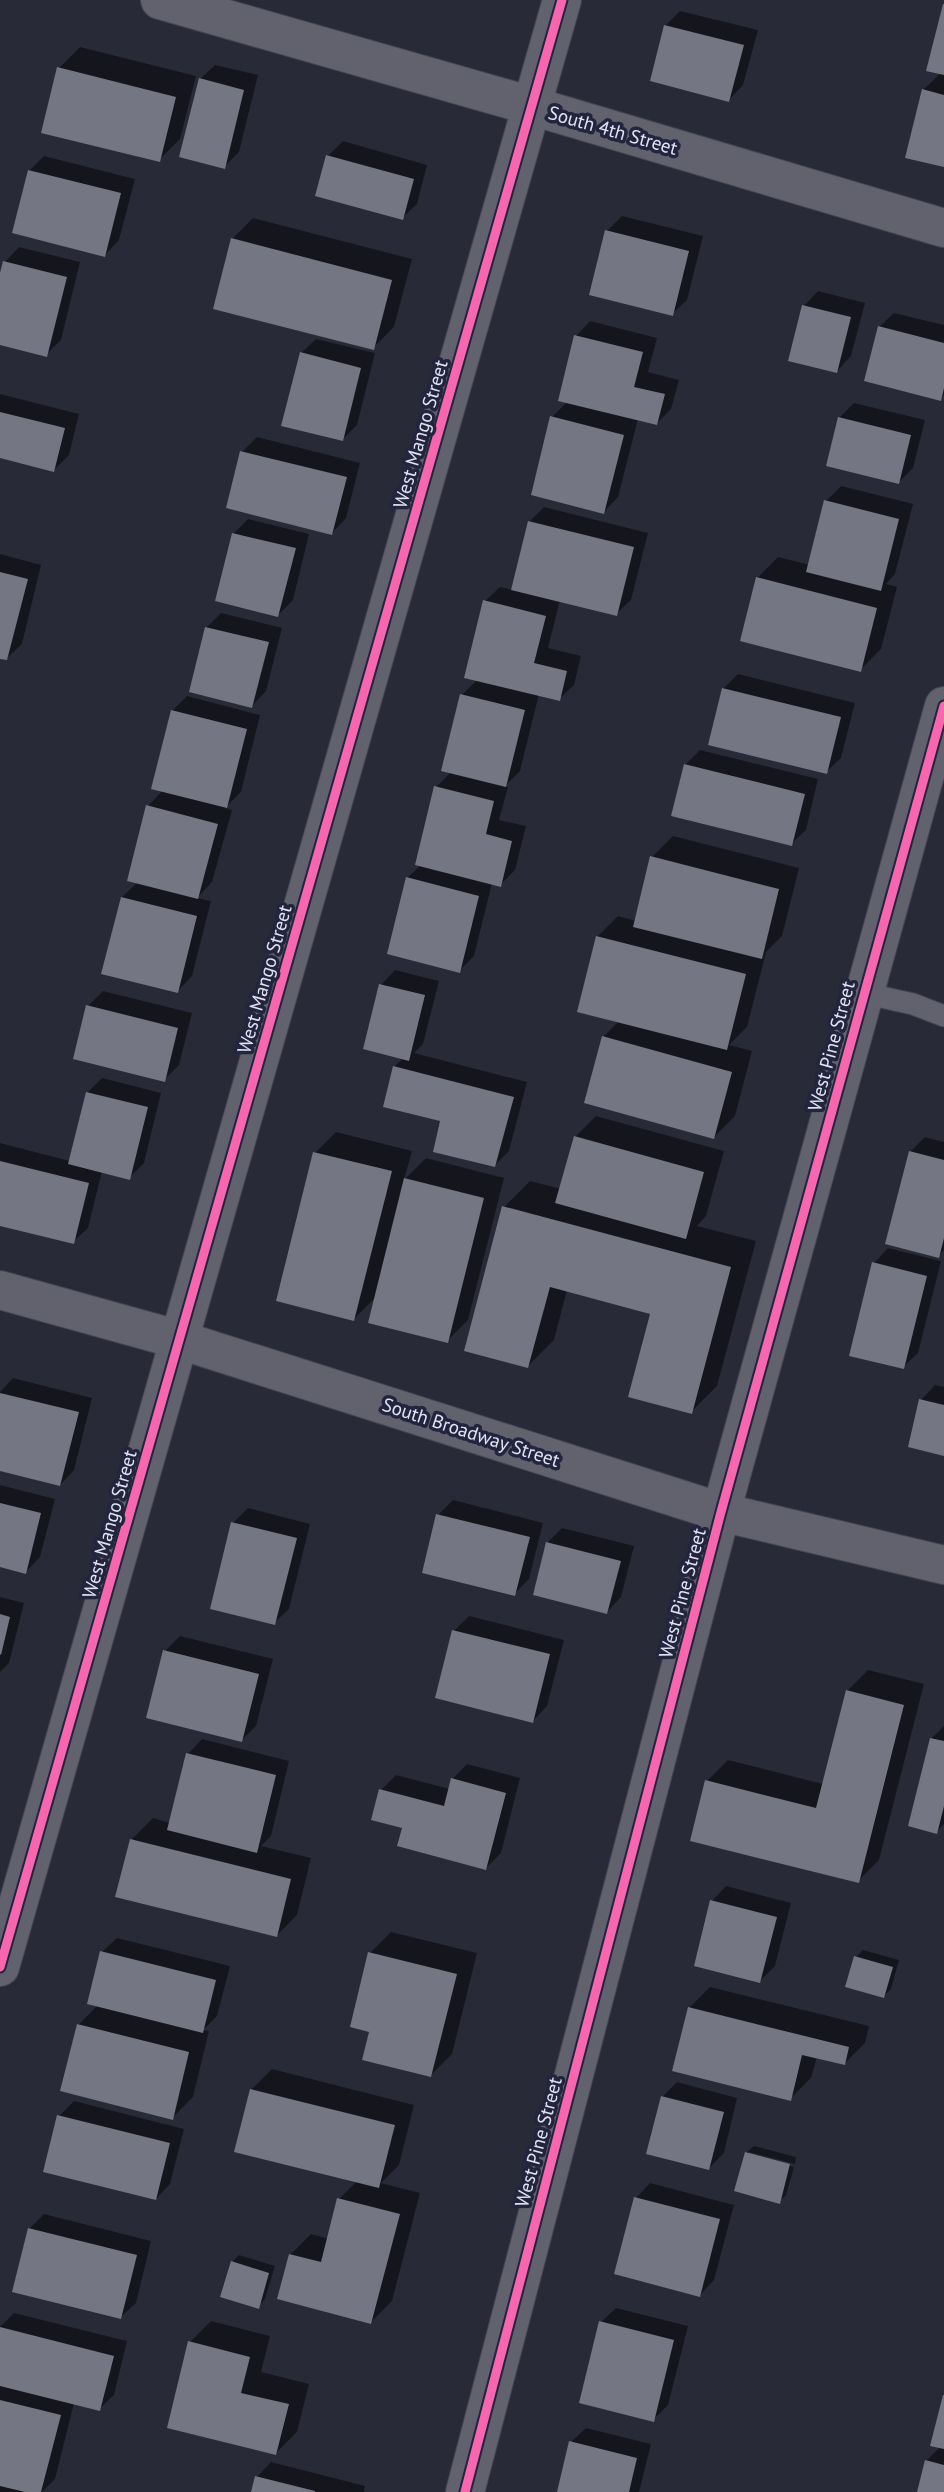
<svg xmlns="http://www.w3.org/2000/svg" width="944" height="2492" font-family="'PT Sans',sans-serif">
	<rect width="100%" height="100%" fill="#292a38"/>
	<g fill="#0007">
		<polygon points="944,7 944,166 923,90 941,73"/>
		<polygon points="680,11 758,30 743,85 729,100 665,26"/>
		<polygon points="80,47 196,76 180,139 159,160 59,68"/>
		<polygon points="215,65 258,75 239,152 224,167 200,79"/>
		<polygon points="343,141 427,165 417,204 402,218 328,156"/>
		<polygon points="44,156 135,179 119,240 105,255 29,171"/>
		<polygon points="622,216 703,236 687,300 672,314 607,231"/>
		<polygon points="253,218 412,259 394,327 373,348 232,239"/>
		<polygon points="19,247 80,262 61,340 46,355 0,344 0,280 5,262"/>
		<polygon points="818,291 865,303 851,356 837,371 804,306"/>
		<polygon points="894,313 944,325 944,395 940,399 879,327"/>
		<polygon points="590,321 657,338 648,372 679,380 671,409 657,423 638,419 618,497 604,512 552,417 568,401 576,336"/>
		<polygon points="316,339 375,353 357,425 343,439 301,353"/>
		<polygon points="0,394 79,414 69,455 54,470 0,457"/>
		<polygon points="854,403 925,420 913,468 899,482 840,417"/>
		<polygon points="257,437 360,463 346,518 332,533 242,452"/>
		<polygon points="841,486 913,504 895,574 886,584 897,587 881,649 860,670 757,578 778,557 810,565 826,501"/>
		<polygon points="544,507 648,533 631,600 616,614 560,600 548,648 581,656 574,685 559,699 539,694 520,771 505,786 508,787 499,820 526,826 515,870 500,885 492,883 474,956 459,971 407,878 421,865 436,787 451,772 462,695 478,679 485,601 500,587 513,590 530,521"/>
		<polygon points="248,519 309,534 293,600 278,615 234,533"/>
		<polygon points="0,554 41,565 22,644 7,658 0,657"/>
		<polygon points="221,613 282,628 266,691 252,706 207,627"/>
		<polygon points="738,674 855,703 841,758 826,772 723,689"/>
		<polygon points="187,696 260,715 241,792 225,808 232,810 212,882 197,898 211,901 192,976 178,991 122,897 138,882 148,806 163,790 172,711"/>
		<polygon points="700,750 818,779 806,830 791,844 673,815 686,764"/>
		<polygon points="673,836 799,868 782,936 766,952 747,1027 729,1045 752,1051 735,1116 714,1137 603,1037 619,1021 597,937 618,916 636,921 652,857"/>
		<polygon points="395,970 439,981 423,1044 414,1053 527,1082 509,1151 495,1165 442,1120 394,1067 403,1058 381,985"/>
		<polygon points="103,991 192,1013 179,1065 164,1080 88,1006"/>
		<polygon points="102,1078 161,1093 144,1163 129,1178 102,1171 88,1228 73,1242 0,1224 0,1143 70,1161 87,1093"/>
		<polygon points="596,1116 724,1151 706,1216 697,1226 756,1241 717,1386 691,1412 652,1313 567,1290 554,1340 528,1366 504,1207 530,1181 561,1189 575,1137"/>
		<polygon points="336,1132 412,1151 404,1180 426,1158 504,1178 468,1320 447,1341 376,1297 354,1319 315,1153"/>
		<polygon points="925,1137 944,1142 944,1250 938,1256 910,1152"/>
		<polygon points="888,1248 941,1261 918,1353 903,1367 874,1263"/>
		<polygon points="13,1378 92,1398 74,1470 60,1485 0,1470 0,1392"/>
		<polygon points="935,1385 944,1387 944,1454 921,1400"/>
		<polygon points="0,1485 55,1499 40,1557 26,1572 0,1565"/>
		<polygon points="453,1500 543,1523 529,1579 514,1594 438,1515"/>
		<polygon points="248,1508 310,1524 289,1609 274,1623 233,1523"/>
		<polygon points="562,1528 634,1546 621,1597 607,1612 547,1543"/>
		<polygon points="0,1597 24,1603 9,1663 0,1672"/>
		<polygon points="469,1616 564,1640 547,1706 533,1721 454,1631"/>
		<polygon points="180,1636 273,1659 256,1726 242,1740 165,1651"/>
		<polygon points="868,1670 924,1684 879,1860 858,1881 707,1781 728,1760 823,1784 847,1691"/>
		<polygon points="944,1726 944,1824 936,1832 931,1739"/>
		<polygon points="202,1739 289,1761 271,1836 261,1846 311,1858 297,1915 276,1936 132,1839 153,1818 170,1823 188,1754"/>
		<polygon points="467,1764 520,1778 501,1853 486,1868 404,1827 381,1790 396,1775 450,1789 452,1779"/>
		<polygon points="726,1886 791,1903 775,1966 760,1981 712,1901"/>
		<polygon points="391,1932 477,1953 452,2054 431,2075 370,1953"/>
		<polygon points="117,1938 230,1966 217,2016 203,2030 209,2031 193,2097 172,2118 78,2025 98,2005 102,1952"/>
		<polygon points="863,1950 899,1960 891,1989 884,1996 856,1957"/>
		<polygon points="710,1987 869,2026 865,2043 844,2064 817,2057 811,2078 790,2099 689,2008"/>
		<polygon points="272,2069 414,2105 399,2165 381,2183 420,2193 392,2301 371,2322 290,2255 311,2234 329,2239 339,2199 357,2181 251,2090"/>
		<polygon points="677,2082 737,2098 724,2153 709,2168 662,2097"/>
		<polygon points="74,2101 184,2129 170,2184 156,2199 59,2116"/>
		<polygon points="754,2146 796,2157 795,2164 749,2152 749,2155 794,2167 786,2195 779,2202 746,2153"/>
		<polygon points="650,2183 734,2205 714,2280 700,2295 636,2198"/>
		<polygon points="44,2214 151,2241 136,2303 121,2317 29,2229"/>
		<polygon points="239,2255 275,2266 265,2299 258,2307 232,2262"/>
		<polygon points="616,2308 688,2326 668,2405 653,2420 601,2322"/>
		<polygon points="14,2313 127,2341 114,2395 99,2409 74,2403 55,2479 42,2492 0,2492 0,2327"/>
		<polygon points="211,2321 270,2336 261,2372 309,2384 297,2432 276,2453 190,2342"/>
		<polygon points="944,2398 944,2492 919,2492 926,2461 941,2446"/>
		<polygon points="586,2428 651,2444 639,2492 559,2492 571,2442"/>
		<polygon points="271,2462 365,2486 364,2492 253,2492 257,2477"/>
	</g>
	<g fill="#757683">
		<polygon points="943,4 944,4 944,75 926,71"/>
		<polygon points="664,25 744,45 729,102 650,81"/>
		<polygon points="57,67 176,97 160,162 41,133"/>
		<polygon points="199,78 244,90 225,169 179,157"/>
		<polygon points="922,89 944,95 944,167 905,158"/>
		<polygon points="326,155 414,179 403,220 315,196"/>
		<polygon points="28,170 121,193 105,257 12,233"/>
		<polygon points="605,230 689,251 673,316 589,295"/>
		<polygon points="231,238 392,280 374,350 213,309"/>
		<polygon points="3,261 67,277 47,357 0,345 0,273"/>
		<polygon points="802,305 851,317 837,373 788,361"/>
		<polygon points="878,326 944,343 944,388 941,401 864,381"/>
		<polygon points="574,335 643,352 634,387 665,394 657,425 558,401"/>
		<polygon points="300,352 361,368 343,441 281,426"/>
		<polygon points="0,412 65,428 54,472 0,458"/>
		<polygon points="550,416 624,435 604,514 531,495"/>
		<polygon points="838,417 911,435 899,484 826,466"/>
		<polygon points="240,451 347,477 332,535 226,508"/>
		<polygon points="824,500 899,519 881,591 806,572"/>
		<polygon points="528,521 634,547 617,616 511,590"/>
		<polygon points="232,533 296,548 278,617 215,601"/>
		<polygon points="0,572 28,579 7,660 0,659"/>
		<polygon points="756,577 877,608 861,672 740,641"/>
		<polygon points="483,600 546,616 534,663 567,671 560,701 464,678"/>
		<polygon points="205,627 269,642 252,708 189,692"/>
		<polygon points="722,688 841,717 827,774 708,745"/>
		<polygon points="460,694 525,710 506,787 441,771"/>
		<polygon points="171,710 247,729 227,808 151,789"/>
		<polygon points="684,764 805,794 792,846 671,816"/>
		<polygon points="434,786 494,801 486,834 512,841 501,887 415,865"/>
		<polygon points="146,805 218,824 198,899 127,881"/>
		<polygon points="650,856 779,889 762,959 633,927"/>
		<polygon points="406,877 479,896 460,973 387,954"/>
		<polygon points="121,897 197,916 178,993 101,974"/>
		<polygon points="596,936 746,974 727,1050 577,1012"/>
		<polygon points="379,984 425,995 409,1061 363,1049"/>
		<polygon points="86,1005 178,1028 165,1082 73,1059"/>
		<polygon points="602,1036 732,1072 714,1139 584,1103"/>
		<polygon points="393,1066 514,1097 495,1167 433,1152 440,1121 383,1107"/>
		<polygon points="86,1092 148,1107 130,1180 68,1164"/>
		<polygon points="574,1136 704,1172 686,1239 555,1203"/>
		<polygon points="909,1151 944,1160 944,1238 939,1258 885,1244"/>
		<polygon points="313,1152 392,1171 354,1321 276,1301"/>
		<polygon points="0,1161 89,1183 74,1244 0,1226"/>
		<polygon points="404,1178 484,1198 448,1343 368,1323"/>
		<polygon points="502,1206 731,1267 692,1414 628,1397 650,1314 550,1287 528,1368 464,1351"/>
		<polygon points="872,1262 927,1276 904,1369 849,1356"/>
		<polygon points="0,1393 79,1412 60,1486 0,1471"/>
		<polygon points="919,1399 944,1405 944,1456 908,1447"/>
		<polygon points="0,1503 41,1513 26,1574 0,1567"/>
		<polygon points="436,1514 530,1537 515,1596 422,1573"/>
		<polygon points="231,1522 297,1538 275,1625 210,1609"/>
		<polygon points="546,1542 621,1561 607,1614 533,1595"/>
		<polygon points="0,1614 10,1617 1,1655 0,1654"/>
		<polygon points="452,1630 550,1654 533,1723 435,1698"/>
		<polygon points="163,1650 259,1674 242,1742 146,1718"/>
		<polygon points="846,1690 904,1705 859,1883 690,1841 705,1780 816,1808"/>
		<polygon points="930,1738 944,1741 944,1806 937,1834 908,1826"/>
		<polygon points="186,1753 276,1775 257,1853 167,1830"/>
		<polygon points="451,1778 506,1793 486,1870 397,1846 402,1828 371,1820 379,1789 444,1806"/>
		<polygon points="130,1839 291,1879 277,1937 115,1897"/>
		<polygon points="710,1900 777,1917 760,1983 694,1966"/>
		<polygon points="100,1951 216,1980 203,2033 87,2004"/>
		<polygon points="368,1952 457,1974 431,2077 362,2060 369,2032 350,2027"/>
		<polygon points="854,1956 893,1967 884,1998 845,1987"/>
		<polygon points="688,2007 849,2047 845,2065 802,2055 791,2101 672,2071"/>
		<polygon points="77,2024 189,2052 173,2120 60,2091"/>
		<polygon points="250,2089 395,2125 379,2188 234,2152"/>
		<polygon points="661,2096 724,2112 709,2170 646,2154"/>
		<polygon points="57,2115 170,2143 156,2200 43,2172"/>
		<polygon points="745,2152 790,2164 780,2204 734,2191"/>
		<polygon points="634,2197 720,2219 700,2297 614,2274"/>
		<polygon points="337,2198 400,2214 371,2324 277,2299 289,2254 321,2262"/>
		<polygon points="28,2228 137,2255 121,2319 12,2292"/>
		<polygon points="231,2261 269,2273 259,2309 220,2297"/>
		<polygon points="599,2321 674,2340 654,2422 579,2403"/>
		<polygon points="0,2327 114,2356 100,2411 0,2386"/>
		<polygon points="188,2341 250,2357 241,2393 289,2404 276,2455 167,2428"/>
		<polygon points="943,2395 944,2395 944,2449 930,2446"/>
		<polygon points="0,2400 61,2415 41,2492 25,2492 0,2486"/>
		<polygon points="569,2441 637,2458 629,2492 557,2492"/>
		<polygon points="925,2460 944,2465 944,2492 917,2492"/>
		<polygon points="255,2476 315,2491 315,2492 251,2492"/>
	</g>
	<g fill="none" stroke-linecap="round" stroke-linejoin="round">
		<g stroke="#444552" stroke-width="23">
			<polyline id="service" points="863,993 913,1004 944,1016"/>
		</g>
		<g stroke="#444552" stroke-width="40">
			<g id="minor">
				<polyline points="160,0 532,106 944,228"/>
				<polyline points="0,1967 562,0"/>
				<polyline points="465,2492 721,1512 944,706"/>
			</g>
		</g>
		<g stroke="#444552" stroke-width="40">
			<polyline id="tertiary" points="0,1290 180,1340 721,1512 944,1565"/>
		</g>
		<use href="#service" stroke="#61626d" stroke-width="21"/>
		<use href="#minor" stroke="#61626d" stroke-width="38"/>
		<use href="#tertiary" stroke="#61626d" stroke-width="38"/>
		<g stroke="#23243e" stroke-width="13">
			<g id="cycleway">
				<polyline points="0,1967 562,0"/>
				<polyline points="465,2492 721,1512 944,706"/>
			</g>
		</g>
		<use href="#cycleway" stroke="#f766af" stroke-width="9"/>
	</g>
	<g text-anchor="middle" stroke-width="7" stroke-linejoin="round" paint-order="stroke">
		<g font-size="19" fill="#e0e3f4" stroke="#23243e">
			<text transform="translate(613 130) rotate(16)" y="7">South 4th Street</text>
			<text transform="translate(420 434) rotate(-74)" y="7">West Mango Street</text>
			<text transform="translate(264 979) rotate(-74)" y="7">West Mango Street</text>
			<text transform="translate(831 1046) rotate(-75)" y="7">West Pine Street</text>
			<text transform="translate(471 1432) rotate(18)" y="7">South Broadway Street</text>
			<text transform="translate(109 1524) rotate(-74)" y="7">West Mango Street</text>
			<text transform="translate(682 1593) rotate(-75)" y="7">West Pine Street</text>
			<text transform="translate(538 2142) rotate(-75)" y="7">West Pine Street</text>
		</g>
	</g>
</svg>
